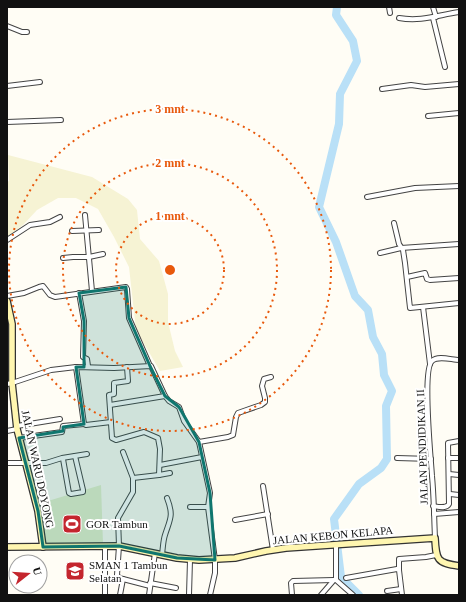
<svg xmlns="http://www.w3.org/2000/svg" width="466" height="602" font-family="'Times New Roman',serif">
	<rect width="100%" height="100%" fill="#fffdf5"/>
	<polygon fill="#f6f3d4" points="8,155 92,177 128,199 137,210 140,239 159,261 168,294 168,322 175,351 183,367 160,371 136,330 129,267 114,237 98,209 76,198 58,198 37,210 23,225 7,237 7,182 9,181"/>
	<polygon fill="#e6f2cf" points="101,485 103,544 44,544 38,504"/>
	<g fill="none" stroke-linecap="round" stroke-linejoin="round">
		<polyline stroke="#b9e0f7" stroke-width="8" points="337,7 336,15 353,41 357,61 340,94 339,124 319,207 336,242 355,296 368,310 373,337 382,354 384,375 392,391 386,406 387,459 381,468 359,484 334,519 341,577 359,595"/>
		<g stroke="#444" stroke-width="6">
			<g id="street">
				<polyline points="389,7 390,13"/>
				<polyline points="433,7 436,17"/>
				<path d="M399,18C421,22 438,15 459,12"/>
				<polyline points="433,18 445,67"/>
				<polyline points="7,26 22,32 27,32"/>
				<polyline points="7,86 40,82"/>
				<polyline points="382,89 411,85 425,87 459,84"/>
				<polyline points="428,116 459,113"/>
				<polyline points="7,122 61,120"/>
				<polyline points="367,197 415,188 459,186"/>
				<polyline points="85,215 92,291"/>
				<polyline points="394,223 399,244 403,250 405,263 410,308 459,303"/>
				<polyline points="72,231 99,230"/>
				<polyline points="7,240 30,225 50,222 60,217"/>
				<polyline points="380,253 401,248 459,244"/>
				<polyline points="63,258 73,257 89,257 103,254"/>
				<polyline points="407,277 425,273 427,279 430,280 459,278"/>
				<polyline points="79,293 84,321 83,357 87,359 88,366"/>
				<polyline points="7,296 24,293 39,287 43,286 50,295 55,297 126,287 127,289 129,318 150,366"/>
				<polyline points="423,307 430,364"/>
				<polyline points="76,367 84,424 86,425 111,422"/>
				<polyline points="127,367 128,381 114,383 114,394 109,395 112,438 116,440 144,432 158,438 160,449 159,475"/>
				<polyline points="7,384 12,383 51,370 76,367 114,368 151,366 165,396 169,401 179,407 184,421 199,442 210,493 208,507 215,560 215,573 210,595"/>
				<polyline points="110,405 165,396"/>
				<polyline points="17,426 60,419"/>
				<polyline points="7,431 17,429"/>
				<polyline points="19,438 62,432 63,426 84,424"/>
				<polyline points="199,442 228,437 233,435 236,417 238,413 261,405 265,402 265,398 262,386 264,379 271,377"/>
				<polyline points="123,452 133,478 133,492 118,518 119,546 117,575 119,578 123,579 150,586"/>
				<polyline points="397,458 431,459"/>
				<polyline points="448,458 459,458"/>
				<polyline points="63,459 69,493 71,494 83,492 83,490 75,456"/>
				<polyline points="7,463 46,463 62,458 87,454"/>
				<polyline points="160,465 202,457"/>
				<polyline points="449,474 459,475"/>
				<polyline points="133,478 159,475 170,473"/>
				<polyline points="263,486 273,550"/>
				<polyline points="450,494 459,495"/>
				<path d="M433,506C439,507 446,509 449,504L448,443L459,441"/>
				<polyline points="190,507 208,507"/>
				<polyline points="434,514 459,512"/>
				<polyline points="235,520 268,514"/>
				<path d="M435,538C434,517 434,497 432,476C431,459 422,370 432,361C438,355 452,360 459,360"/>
				<polyline points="336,544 336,580"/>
				<polyline points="105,546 105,595"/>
				<path d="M162,554C163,548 163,541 165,535C170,519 174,516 167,498"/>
				<polyline points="399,570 399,559 426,557 436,555"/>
				<polyline points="346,578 397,569 399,570 402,595"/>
				<polyline points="150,583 176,588"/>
				<polyline points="387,591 401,589"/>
				<polyline points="120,595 123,579"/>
				<polyline points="149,595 155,553"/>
				<polyline points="189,595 190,560"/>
				<polyline points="292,595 291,583 293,581 334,580 336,580 353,595"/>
				<polyline points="321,595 334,580"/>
			</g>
		</g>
		<g stroke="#333" stroke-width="8">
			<g id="secondary">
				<polyline points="7,301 12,324 12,383 17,429 38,511 43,547"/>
				<path d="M7,547L119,546L177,558L199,560L235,558L266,551L286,548L435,538C436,560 437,563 459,566"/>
			</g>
		</g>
		<use href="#street" stroke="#fff" stroke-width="4"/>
		<use href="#secondary" stroke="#fff6b0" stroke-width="5.5"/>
	</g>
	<path fill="#0f766e" fill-opacity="0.2" stroke="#0f766e" stroke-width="3" stroke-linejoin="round" d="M126,287L129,318L150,366L165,396L179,407L199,442L210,493L215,560L177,558L119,546L43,547L38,511L19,438L63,431V427L84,424L76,367H84V321L79,293Z"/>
	<g fill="none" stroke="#e8590c" stroke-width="2" stroke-dasharray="2 4">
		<circle cx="170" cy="270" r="54"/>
		<circle cx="170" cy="270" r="107"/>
		<circle cx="170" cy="270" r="161"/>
	</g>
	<defs>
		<g id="stadium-square" transform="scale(1)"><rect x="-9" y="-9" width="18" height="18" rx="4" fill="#c4262e" stroke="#fff"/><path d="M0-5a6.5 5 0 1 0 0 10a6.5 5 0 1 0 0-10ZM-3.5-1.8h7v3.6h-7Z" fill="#fff"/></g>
		<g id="school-square" transform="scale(1)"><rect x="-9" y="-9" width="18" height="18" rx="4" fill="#c4262e" stroke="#fff"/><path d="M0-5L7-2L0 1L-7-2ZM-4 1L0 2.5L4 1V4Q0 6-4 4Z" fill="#fff"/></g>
	</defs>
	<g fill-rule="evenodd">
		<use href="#stadium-square" x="72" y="524"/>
		<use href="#school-square" x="75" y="571"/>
	</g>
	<g text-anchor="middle" stroke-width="4" stroke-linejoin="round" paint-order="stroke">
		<g font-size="11" fill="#111" stroke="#fff">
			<text transform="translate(422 447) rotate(-92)" y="4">JALAN PENDIDIKAN II</text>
			<text transform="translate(38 469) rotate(78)" y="4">JALAN WARU DOYONG</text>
			<text transform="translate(333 535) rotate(-5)" y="4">JALAN KEBON KELAPA</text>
		</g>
		<g font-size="11" fill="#111" stroke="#fff" text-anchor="start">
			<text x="86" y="528">GOR Tambun</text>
			<text x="89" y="569">SMAN 1 Tambun<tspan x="89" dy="13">Selatan</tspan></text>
		</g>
	</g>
	<circle cx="170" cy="270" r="6" fill="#e8590c" stroke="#fff" stroke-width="2"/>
	<g font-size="12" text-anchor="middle" font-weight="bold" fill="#e8590c" stroke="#fff" stroke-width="4" stroke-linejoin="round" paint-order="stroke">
		<text x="170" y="113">3 mnt</text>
		<text x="170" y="167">2 mnt</text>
		<text x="170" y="220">1 mnt</text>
	</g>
	<rect width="466" height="602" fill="none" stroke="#111111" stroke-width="16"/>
	<g transform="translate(28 574) rotate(73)"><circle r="19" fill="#ffffff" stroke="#a0a0a0"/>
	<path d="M0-3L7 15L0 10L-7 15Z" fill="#c4262e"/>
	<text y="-6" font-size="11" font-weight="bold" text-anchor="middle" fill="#111111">U</text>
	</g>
</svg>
